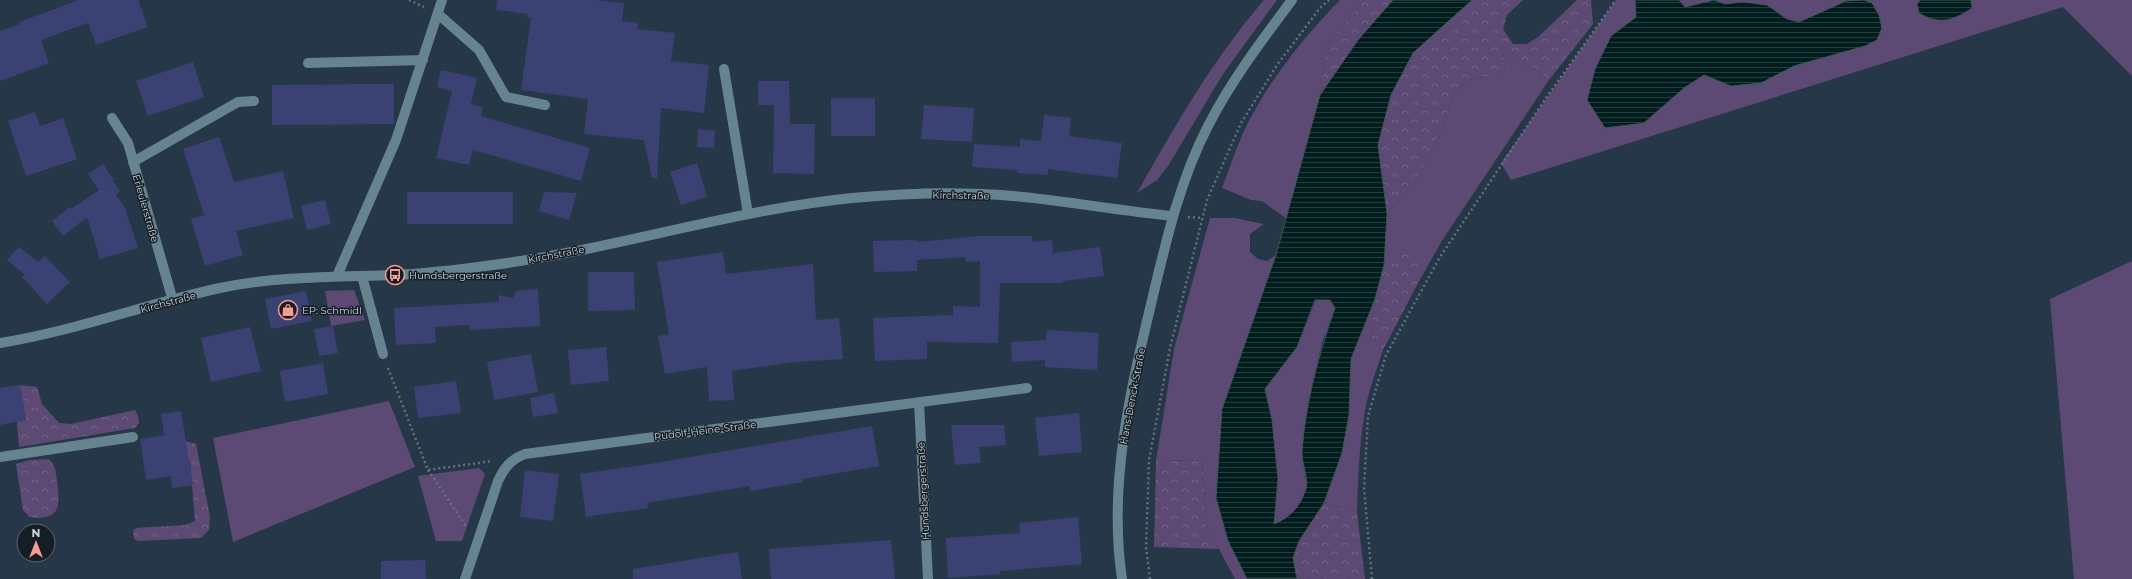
<svg xmlns="http://www.w3.org/2000/svg" width="2132" height="579" font-family="Montserrat,sans-serif">
	<defs>
		<pattern id="forest-crowns" width="20" height="18" patternUnits="userSpaceOnUse"><rect width="20" height="18" fill="#5d4a74"/><path d="M2 6a3 3 0 1 1 6 0M12 15a3 3 0 1 1 6 0" fill="none" stroke="#736387"/></pattern>
		<pattern id="water-rules" width="6" height="5" patternUnits="userSpaceOnUse"><rect width="6" height="5" fill="#021d1d"/><path d="M0 2.5h6" fill="none" stroke="#263d3d"/></pattern>
	</defs>
	<rect width="100%" height="100%" fill="#263748"/>
	<g fill="#5d4a74">
		<path d="M1264,0H1277L1223,74L1168,166L1157,180L1137,193C1175,126 1213,59 1264,0Z"/>
		<path d="M1340,0H1364L1326,46L1320,95L1287,219L1262,201L1251,200L1222,188C1229,170 1235,151 1243,133C1266,84 1302,39 1340,0Z"/>
		<polygon points="1616,0 2132,0 2132,76 2063,7 1511,180 1501,163"/>
		<polygon points="1502,46 1549,80 1443,239 1418,283 1418,265 1389,253 1384,265 1387,214 1415,183 1444,126 1453,94 1465,81 1485,76 1501,76 1505,67"/>
		<polygon points="1210,218 1235,218 1264,224 1250,234 1250,252 1258,259 1267,261 1276,255 1245,344 1228,541 1247,579 1235,579 1219,549 1207,533 1202,460 1156,461 1174,349"/>
		<polygon points="2132,261 2132,579 2074,579 2050,299"/>
		<polygon points="354,290 365,320 331,326 325,291"/>
		<path d="M1375,299L1370,341L1383,350C1376,372 1367,394 1364,417C1359,449 1358,480 1357,512L1324,503L1342,453L1349,415L1351,359Z"/>
		<polygon points="1316,300 1330,300 1335,308 1322,343 1313,381 1302,454 1307,487 1301,502 1288,518 1274,524 1278,479 1272,420 1265,389 1297,347"/>
		<polygon points="389,401 415,467 233,542 213,438"/>
		<polygon points="479,468 485,474 462,541 436,541 418,476"/>
	</g>
	<g fill="url(#forest-crowns)">
		<polygon points="1364,0 1393,0 1358,40 1320,95 1326,46"/>
		<polygon points="1472,0 1523,0 1507,15 1503,29 1513,44 1527,44 1538,37 1577,0 1591,0 1593,24 1549,80 1502,46 1505,67 1501,76 1485,76 1465,81 1453,94 1444,126 1415,183 1387,214 1378,145 1391,95 1413,53"/>
		<path d="M1389,253L1408,255L1418,265V283L1383,350L1370,342C1373,311 1376,281 1389,253Z"/>
		<polygon points="20,385 37,387 42,404 59,423 71,424 135,410 138,416 139,423 135,428 19,447 17,422 26,420"/>
		<polygon points="185,441 196,444 210,517 209,530 201,538 138,541 134,539 133,531 136,528 185,525 195,521 190,461 182,462"/>
		<path d="M49,459C56,466 56,473 57,482C61,508 59,521 29,517L23,510L16,464L30,460Z"/>
		<polygon points="1202,460 1207,533 1219,549 1154,547 1156,461"/>
		<polygon points="1324,503 1357,512 1365,579 1297,579 1293,558 1299,541"/>
	</g>
	<g fill="url(#water-rules)" stroke="#3e5457" fill-rule="evenodd">
		<path d="M1393,0H1472L1413,53L1391,95L1378,145L1387,214L1384,265L1375,299L1351,359L1349,415L1342,453L1324,503L1299,541L1293,558L1297,579H1247L1228,541L1216,498L1222,409L1276,255L1320,95L1358,40ZM1315,300H1330L1335,308C1319,354 1305,404 1302,453C1302,464 1309,479 1306,489C1300,507 1291,517 1274,524L1278,479L1272,420L1265,389L1297,347Z"/>
		<polygon points="1635,0 1679,0 1685,7 1714,0 1725,4 1743,2 1767,5 1787,19 1799,22 1846,1 1864,0 1872,3 1879,15 1882,28 1877,40 1865,46 1794,66 1761,83 1731,86 1704,75 1684,88 1644,123 1605,128 1587,100 1595,69 1611,36 1636,17"/>
		<path d="M1920,0H1971L1972,8C1953,21 1939,25 1919,13L1917,4Z"/>
	</g>
	<g fill="#3c4174">
		<polygon points="79,0 138,0 148,27 96,45 88,23 41,40 49,63 0,81 0,31 20,24 19,22"/>
		<polygon points="497,0 595,0 624,3 622,21 638,23 637,29 675,33 671,61 709,65 704,113 661,108 657,178 652,178 644,140 584,134 588,99 521,90 531,18 527,17 528,14 496,10"/>
		<polygon points="193,62 204,97 148,116 136,81"/>
		<polygon points="441,70 477,78 471,104 483,107 481,116 590,148 581,181 473,150 469,165 436,158 452,91 437,87"/>
		<polygon points="758,81 789,81 790,124 815,124 814,174 773,173 774,105 758,105"/>
		<polygon points="368,84 394,84 394,124 272,125 272,85"/>
		<rect x="831" y="98" width="44" height="38"/>
		<polygon points="924,105 974,108 972,142 921,139"/>
		<polygon points="35,112 40,126 63,118 77,159 26,176 8,121"/>
		<polygon points="1044,115 1071,118 1069,136 1122,143 1117,178 1048,169 1048,175 1017,173 1018,170 972,167 974,144 1020,147 1020,139 1041,141"/>
		<polygon points="698,129 715,131 714,148 697,147"/>
		<polygon points="219,137 234,182 283,171 294,218 236,231 243,255 205,266 191,219 204,215 183,149"/>
		<polygon points="697,163 707,197 681,205 670,172"/>
		<polygon points="103,164 114,180 99,190 88,174"/>
		<polygon points="113,181 120,191 116,195 125,208 138,248 100,259 87,217 63,236 52,221 70,207 71,209"/>
		<rect x="407" y="192" width="106" height="32"/>
		<polygon points="544,192 577,193 569,220 539,211"/>
		<polygon points="325,200 331,224 307,230 301,206"/>
		<polygon points="980,236 1032,236 1032,242 1052,240 1053,253 1100,247 1104,276 1063,281 1063,283 1000,283 998,343 927,342 927,359 875,361 873,318 953,315 953,306 980,307 980,261 966,262 965,257 917,260 917,271 874,272 873,241 917,240 917,242"/>
		<polygon points="19,247 38,262 45,256 70,282 47,304 22,277 25,275 7,260"/>
		<polygon points="723,252 726,274 813,264 816,320 839,318 843,359 794,362 732,371 734,400 709,401 707,367 665,374 658,336 669,334 657,262"/>
		<polygon points="588,272 634,272 635,310 588,311"/>
		<polygon points="538,289 540,326 469,330 469,325 435,327 436,343 396,345 394,308 499,302 499,295 513,298 516,291"/>
		<polygon points="306,291 312,321 271,329 265,299"/>
		<polygon points="333,326 338,353 319,356 314,329"/>
		<polygon points="250,327 261,371 211,382 201,338"/>
		<polygon points="1047,330 1099,333 1097,370 1045,367 1045,360 1012,362 1011,342 1046,340"/>
		<polygon points="606,347 609,381 571,385 568,350"/>
		<polygon points="531,354 538,392 494,400 487,362"/>
		<polygon points="323,363 328,394 285,402 280,371"/>
		<polygon points="456,381 461,413 418,418 414,387"/>
		<polygon points="20,385 26,420 0,425 0,388"/>
		<polygon points="554,393 558,413 533,417 530,398"/>
		<polygon points="181,411 193,485 172,488 171,476 146,480 140,439 164,435 161,414"/>
		<polygon points="1079,413 1082,452 1039,456 1035,418"/>
		<polygon points="951,425 1004,425 1006,445 979,447 981,463 955,465"/>
		<polygon points="872,426 879,466 803,479 803,482 750,491 750,486 647,503 648,508 586,517 580,474 656,463"/>
		<polygon points="525,470 559,474 553,521 520,517"/>
		<polygon points="1078,517 1082,564 1000,571 1000,574 948,578 946,538 1020,533 1019,523"/>
		<polygon points="891,540 895,579 771,579 769,549"/>
		<polygon points="738,552 742,579 633,579 633,569"/>
		<polygon points="425,560 426,579 381,579 381,561"/>
	</g>
	<g fill="none" stroke-linecap="round" stroke-linejoin="round">
		<g stroke="#637180" stroke-width="2.5" stroke-dasharray="2 3" stroke-linecap="butt">
			<polyline points="409,0 424,7"/>
			<polyline points="1188,217 1202,218"/>
			<polyline points="388,368 428,470 492,461"/>
			<polyline points="428,470 466,526"/>
			<polyline points="1150,579 1146,547 1149,460 1170,348 1207,200 1241,123 1277,65 1320,8 1329,0"/>
			<polyline points="1372,579 1364,488 1368,416 1386,355 1440,257 1546,98 1616,0"/>
		</g>
		<g stroke="#66848f" stroke-width="10">
			<polyline points="438,14 479,50 506,97 545,105"/>
			<polyline points="308,63 423,60"/>
			<polyline points="724,69 748,214"/>
			<polyline points="112,118 128,143 173,301"/>
			<polyline points="133,162 238,102 254,101"/>
			<polyline points="337,276 396,140 442,0"/>
			<polyline points="362,276 383,354"/>
			<path d="M0,343C75,331 146,304 220,288C277,276 335,277 393,275C429,274 464,269 500,264C618,248 733,210 852,198C905,193 960,191 1013,196C1067,201 1120,211 1173,216"/>
			<polyline points="919,402 928,579"/>
			<polyline points="0,457 133,437"/>
			<path d="M465,579L498,481C504,468 511,459 525,454L1027,388"/>
			<path d="M1122,579C1108,484 1130,392 1152,300C1166,241 1180,180 1208,126C1231,81 1262,40 1292,0"/>
		</g>
	</g>
	<defs>
		<g id="bus-ring" transform="scale(1)"><circle r="9.5" fill="#161e25" stroke="#f59c93" stroke-width="1.5"/><path d="M-5-6H5V4H4V6H2V4H-2V6H-4V4H-5ZM-3.5-4V0h7V-4ZM-3.5 1.2v1.5H-2V1.2ZM2 1.2v1.5H3.5V1.2Z" fill="#f59c93"/></g>
		<g id="shop-ring" transform="scale(1)"><circle r="9.5" fill="#161e25" stroke="#f59c93" stroke-width="1.5"/><path d="M-5-2.5h2.3a2.7 3.5 0 0 1 5.4 0H5L5.5 6h-11ZM-1.5-2.5h3a1.5 2.3 0 0 0-3 0Z" fill="#f59c93"/></g>
	</defs>
	<g fill-rule="evenodd">
		<use href="#bus-ring" x="395" y="275"/>
		<use href="#shop-ring" x="288" y="310"/>
	</g>
	<g text-anchor="middle" stroke-width="3" stroke-linejoin="round" paint-order="stroke">
		<g font-size="10" fill="#cad4df" stroke="#161e25">
			<text transform="translate(961 195) rotate(1)" y="4">Kirchstraße</text>
			<text transform="translate(146 208) rotate(74)" y="4">Erleulerstraße</text>
			<text transform="translate(556 254) rotate(-11)" y="4">Kirchstraße</text>
			<text transform="translate(168 302) rotate(-15)" y="4">Kirchstraße</text>
			<text transform="translate(1132 396) rotate(-79)" y="4">Hans-Denck-Straße</text>
			<text transform="translate(705 430) rotate(-7)" y="4">Rudolf-Heine-Straße</text>
			<text transform="translate(923 491) rotate(-93)" y="4">Hundsbergerstraße</text>
		</g>
		<g font-size="10" fill="#cad4df" stroke="#161e25" text-anchor="start">
			<text x="409" y="279">Hundsbergerstraße</text>
			<text x="302" y="314">EP: Schmidl</text>
		</g>
	</g>
	<g transform="translate(36 543)"><circle r="19" fill="#161e25" stroke="#5e676f"/>
	<path d="M0-3L7 15L0 10L-7 15Z" fill="#f59c93"/>
	<text y="-6" font-size="11" font-weight="bold" text-anchor="middle" fill="#cad4df">N</text>
	</g>
</svg>
